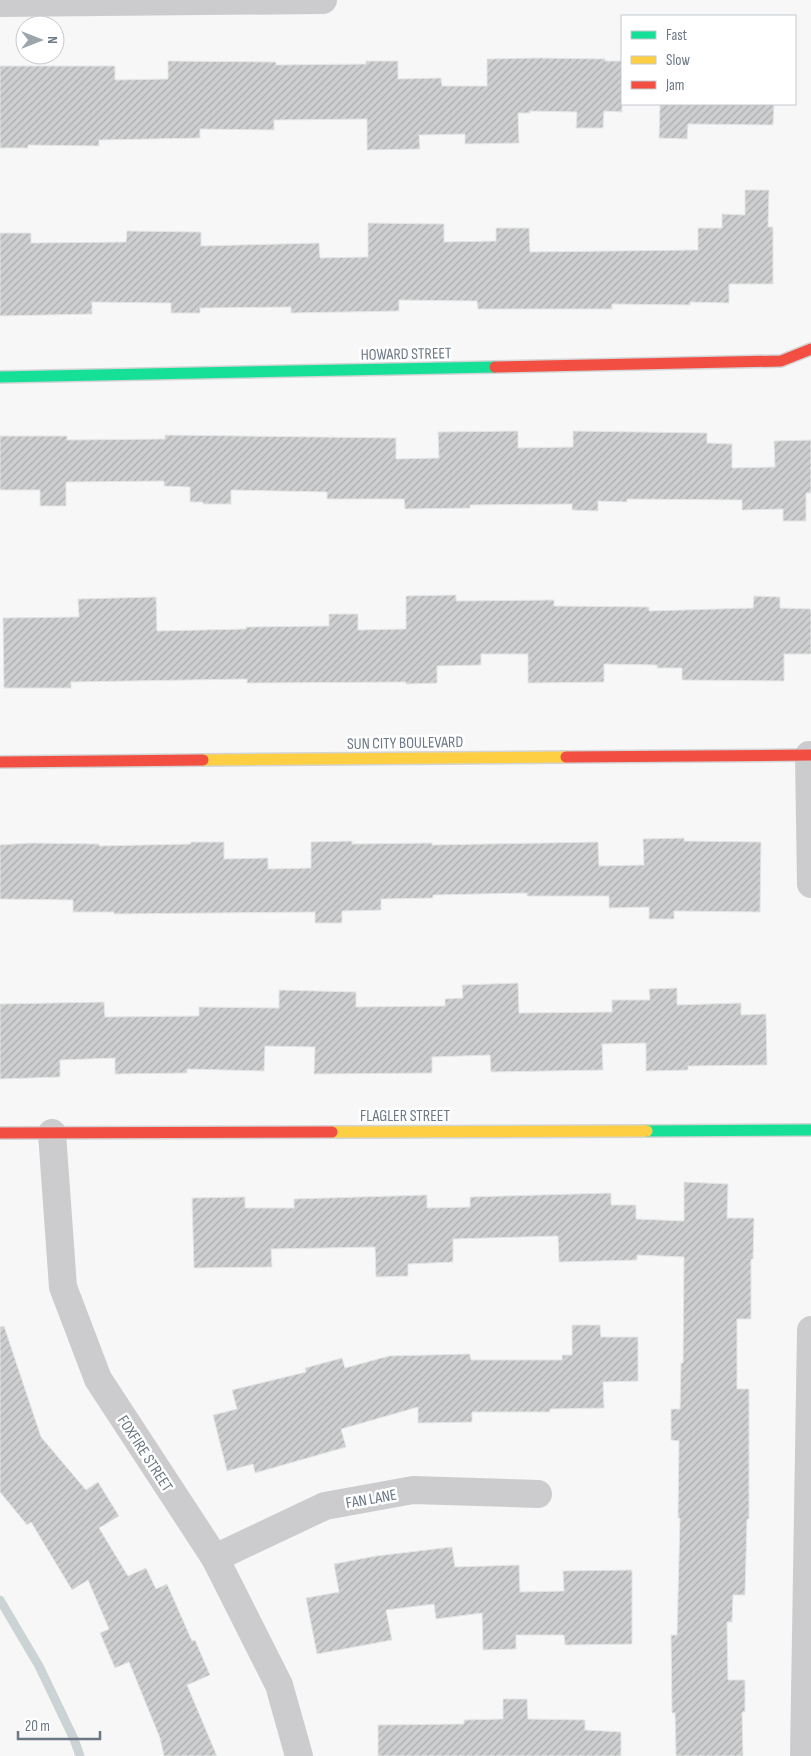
<svg xmlns="http://www.w3.org/2000/svg" width="811" height="1756" font-family="'Sofia Sans Condensed',sans-serif">
	<defs>
		<pattern id="building-hatch" width="6" height="6" patternUnits="userSpaceOnUse" patternTransform="scale(1.25)"><rect width="6" height="6" fill="#cecfd0"/><path d="M-1 1l2-2M0 6l6-6M5 7l2-2" fill="none" stroke="#abadae"/></pattern>
	</defs>
	<rect width="100%" height="100%" fill="#f7f7f7"/>
	<g fill="none" stroke-linecap="round" stroke-linejoin="round">
		<polyline stroke="#ccd3d5" stroke-width="9" points="0,1600 39,1666 74,1739 80,1756"/>
	</g>
	<g fill="url(#building-hatch)" stroke="#e6e6e6">
		<polygon points="537,58 605,59 605,61 622,61 622,112 604,111 603,128 576,128 577,112 530,111 530,113 518,113 519,143 465,144 465,134 419,135 420,149 367,150 367,119 274,120 274,130 200,129 200,138 99,140 99,146 28,145 28,148 0,148 0,66 115,66 115,80 168,79 168,61 276,62 276,65 366,64 366,61 398,61 398,79 441,78 442,86 487,86 487,59"/>
		<polygon points="660,104 774,104 773,125 688,124 687,139 659,138"/>
		<polygon points="745,190 769,190 768,227 773,227 773,284 729,284 729,303 690,302 690,305 612,304 612,309 478,309 477,301 399,300 399,311 291,313 291,307 200,308 200,313 171,313 171,303 92,302 92,314 0,316 0,233 31,233 31,243 126,242 127,231 201,232 201,246 319,243 320,258 368,257 368,223 444,224 444,242 496,241 496,228 529,228 530,252 698,250 698,228 722,228 722,214 745,215"/>
		<polygon points="518,431 518,448 573,447 573,431 707,433 707,443 732,444 732,468 775,467 774,441 811,440 811,493 806,493 806,521 783,521 783,509 742,510 742,500 627,499 627,502 598,501 598,511 572,510 572,504 470,505 470,508 405,509 404,499 327,499 327,492 231,490 231,504 203,504 203,502 190,502 190,487 164,486 164,481 66,482 66,506 40,506 40,490 0,490 0,436 67,436 67,440 165,439 165,435 396,438 396,459 439,458 438,432"/>
		<polygon points="456,595 456,601 554,600 554,606 649,607 649,611 753,608 754,596 780,597 780,608 811,609 811,654 784,654 784,681 682,680 682,668 657,668 657,665 604,664 604,682 528,683 528,654 481,654 481,665 437,666 437,683 406,684 406,682 247,683 247,679 71,682 71,688 4,688 3,618 79,617 78,599 156,597 157,631 246,629 246,627 329,626 329,614 358,614 358,630 406,629 406,596"/>
		<polygon points="684,838 684,841 761,842 760,912 674,911 674,919 649,919 649,907 609,908 609,896 527,896 527,893 433,895 433,898 381,899 381,910 342,911 342,923 315,923 315,912 114,914 114,912 73,912 73,900 0,899 0,845 30,843 99,844 99,846 191,844 191,842 224,842 224,859 268,858 268,869 311,868 311,842 352,841 352,844 432,843 432,845 598,842 599,866 644,865 643,839"/>
		<polygon points="518,983 519,1013 612,1012 612,1000 650,1000 649,989 677,988 677,1005 741,1003 741,1015 766,1014 767,1065 688,1066 688,1070 646,1071 646,1043 602,1044 603,1070 491,1072 490,1055 432,1057 432,1073 314,1074 315,1047 265,1046 264,1071 187,1069 187,1073 115,1074 115,1058 60,1060 60,1077 0,1079 0,1004 104,1002 105,1017 199,1016 199,1007 279,1008 279,990 356,992 356,1007 445,1006 445,999 463,998 462,985"/>
		<polygon points="684,1182 728,1184 727,1218 754,1218 753,1259 751,1259 751,1319 737,1319 737,1389 749,1389 749,1519 747,1519 745,1595 733,1595 732,1622 727,1622 728,1680 745,1680 745,1712 742,1712 743,1756 676,1756 675,1713 672,1713 671,1635 677,1635 680,1518 678,1518 679,1441 671,1440 671,1409 680,1409 681,1363 683,1363 684,1257 637,1255 637,1260 559,1262 558,1236 453,1239 453,1262 408,1264 408,1276 376,1277 375,1247 271,1249 272,1267 194,1268 192,1198 245,1197 245,1208 294,1208 294,1199 427,1195 427,1208 470,1207 470,1197 611,1193 611,1205 636,1205 636,1219 684,1221"/>
		<polygon points="572,1325 600,1325 601,1337 638,1337 638,1381 603,1382 604,1408 550,1409 550,1412 472,1412 472,1422 418,1423 418,1407 341,1429 346,1447 255,1473 253,1464 227,1471 213,1415 237,1409 232,1390 306,1372 305,1368 342,1358 345,1368 389,1356 470,1354 471,1360 562,1360 562,1355 572,1355"/>
		<polygon points="4,1326 41,1437 86,1490 98,1482 119,1516 99,1528 128,1576 146,1568 156,1589 167,1584 192,1641 195,1640 210,1675 187,1685 217,1756 164,1756 160,1738 129,1662 115,1668 100,1633 109,1629 88,1580 72,1590 31,1522 27,1525 0,1492 0,1327"/>
		<polygon points="452,1547 455,1567 519,1565 520,1592 564,1591 563,1571 632,1570 632,1644 565,1645 564,1635 516,1635 516,1649 483,1650 482,1613 436,1619 434,1604 386,1610 392,1640 317,1654 306,1598 339,1592 334,1564 376,1556"/>
		<polygon points="503,1699 527,1699 528,1719 585,1720 585,1730 621,1732 621,1756 378,1756 378,1725 464,1724 464,1720 503,1719"/>
	</g>
	<g fill="none" stroke-linecap="round" stroke-linejoin="round">
		<g stroke="#d3d4d5" stroke-width="14">
			<g id="fast">
				<polyline points="0,377 495,367"/>
				<polyline points="647,1131 811,1130"/>
			</g>
		</g>
		<g stroke="#d3d4d5" stroke-width="14">
			<g id="slow">
				<polyline points="203,760 566,757"/>
				<polyline points="332,1132 647,1131"/>
			</g>
		</g>
		<g stroke="#d3d4d5" stroke-width="14">
			<g id="jam">
				<polyline points="495,367 781,361 811,349"/>
				<polyline points="566,757 811,755"/>
				<polyline points="0,762 203,760"/>
				<polyline points="0,1133 332,1132"/>
			</g>
		</g>
		<g stroke="#ccccce" stroke-width="28">
			<polyline points="0,3 323,0"/>
			<polyline points="809,755 811,884"/>
			<polyline points="52,1133 63,1287 98,1379 215,1558 279,1685 299,1756"/>
			<polyline points="215,1558 325,1506 413,1490 538,1494"/>
			<polyline points="804,1756 811,1330"/>
		</g>
		<use href="#fast" stroke="#16e098" stroke-width="11"/>
		<use href="#slow" stroke="#ffcf43" stroke-width="11"/>
		<use href="#jam" stroke="#f24e42" stroke-width="11"/>
	</g>
	<g text-anchor="middle" stroke-width="5" stroke-linejoin="round" paint-order="stroke">
		<g font-size="16" fill="#6b7784" stroke="#fff">
			<text transform="translate(406 353) rotate(-1)" y="6">HOWARD STREET</text>
			<text transform="translate(405 742) rotate(-1)" y="6">SUN CITY BOULEVARD</text>
			<text x="405" y="1121">FLAGLER STREET</text>
			<text transform="translate(146 1453) rotate(57)" y="6">FOXFIRE STREET</text>
			<text transform="translate(371 1498) rotate(-10)" y="6">FAN LANE</text>
		</g>
	</g>
	<rect x="621" y="15" width="175" height="90" fill="#ffffff" stroke="#c4c9ce"/>
	<rect x="631" y="31" width="25" height="8" fill="#16e098" stroke="#c4c9ce"/>
	<text x="666" y="40" font-size="15" fill="#6b7784">Fast</text>
	<rect x="631" y="56" width="25" height="8" fill="#ffcf43" stroke="#c4c9ce"/>
	<text x="666" y="65" font-size="15" fill="#6b7784">Slow</text>
	<rect x="631" y="81" width="25" height="8" fill="#f24e42" stroke="#c4c9ce"/>
	<text x="666" y="90" font-size="15" fill="#6b7784">Jam</text>
	<g transform="translate(40 40) rotate(90)"><circle r="24" fill="#ffffff" stroke="#c4c9ce"/>
	<path d="M0-4L9 19L0 12L-9 19Z" fill="#9ca4ac"/>
	<text y="-8" font-size="14" font-weight="bold" text-anchor="middle" fill="#6b7784">N</text>
	</g>
	<path d="M18 1731v8h82v-8" fill="none" stroke="#6b7784" stroke-width="2.5"/>
	<text x="25" y="1731" font-size="15" fill="#6b7784" stroke="#ffffff" stroke-width="4" paint-order="stroke">20 m</text>
</svg>
